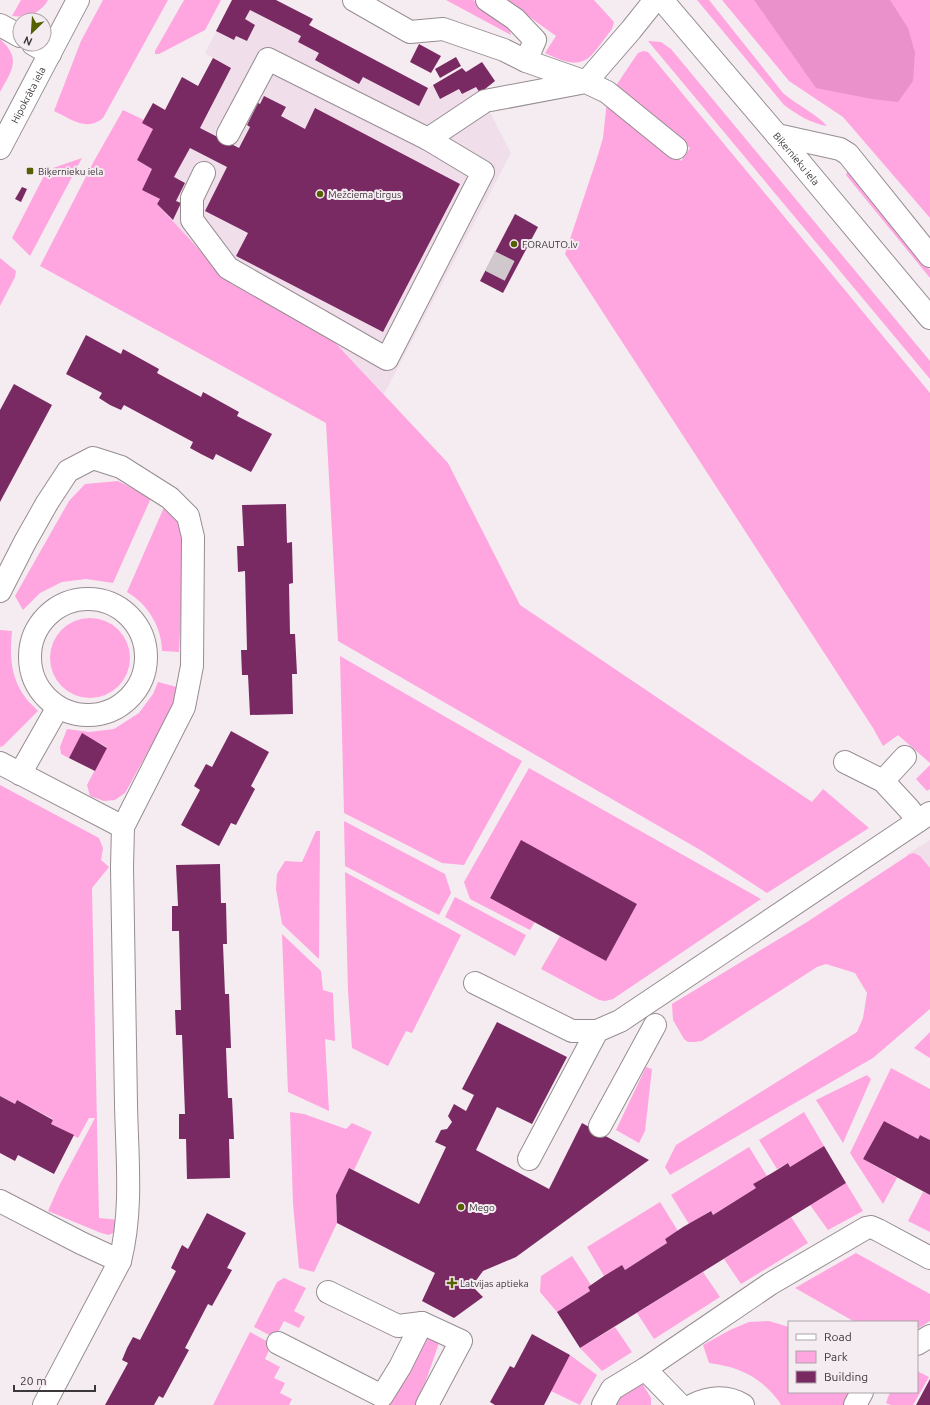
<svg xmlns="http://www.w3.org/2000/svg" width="930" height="1405" font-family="Ubuntu,sans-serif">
	<rect width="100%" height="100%" fill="#f5ecf1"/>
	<g fill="#f0dfea">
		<polygon points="232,0 313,19 310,26 428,88 462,68 466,72 482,62 495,81 480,93 511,153 384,394 326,333 230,283 157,204 159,199 142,190 137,160 153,129 142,123 153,103 165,109 182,77 198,86 213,58 205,53"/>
		<polygon points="930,840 930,883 906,855"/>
	</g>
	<g fill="#ffa5e0">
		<path d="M21,0H48C41,13 27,18 12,16Z"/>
		<path d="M103,0H168L103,118C87,132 71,119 54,111L81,41Z"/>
		<polygon points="184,0 221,0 205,30 159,54 155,54 155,51"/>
		<polygon points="446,0 473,0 508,24 511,35"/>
		<path d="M506,0H594L614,22L612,29C588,60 586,73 545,53L556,36Z"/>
		<path d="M697,0H709L783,93C797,105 815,113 827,126C810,123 798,115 784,105Z"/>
		<polygon points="722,0 930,0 930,218 843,117 789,81"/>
		<path d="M0,39C22,59 12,70 0,92Z"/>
		<polygon points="648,41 661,42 671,49 930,361 930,379"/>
		<polygon points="643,51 648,52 930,393 930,763 898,735 883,746 873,728 565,254 598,155 603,138 607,101 681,161 690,148 615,87 638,53"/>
		<polygon points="123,110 144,120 153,129 137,160 152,169 142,190 160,199 157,204 230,283 326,333 448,463 520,605 812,802 823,789 869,828 767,893 702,851 338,641 326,423 40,266 94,161"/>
		<polygon points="82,158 30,256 12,238 47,170"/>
		<polygon points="847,172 851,173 930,270 930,278 846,175"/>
		<polygon points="0,258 16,271 15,277 0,306"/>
		<polygon points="118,481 151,498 113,583 86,579 62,582 40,593 23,610 15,596 69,501 85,484"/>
		<path d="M165,505L182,523L183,571L179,652L162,651C162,628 148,604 127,592Z"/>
		<circle cx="90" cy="658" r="40"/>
		<path d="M0,630L12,631C10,655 10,676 25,697C28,702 34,706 38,711L3,746L0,747Z"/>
		<polygon points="340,656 522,761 464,865 442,863 344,813"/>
		<polygon points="158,682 177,687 173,704 155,739 125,793 115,800 104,801 90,796 87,785 107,747 82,734 69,758 61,754 60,747 67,729 89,732 114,729 139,713 153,694"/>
		<polygon points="930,765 930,789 927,791 916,779"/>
		<polygon points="529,768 761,899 613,999 605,1001 599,1000 541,969 560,936 606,961 637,904 522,841 490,897 535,922 530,930 470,899 464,882"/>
		<polygon points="0,785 99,838 103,848 101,860 109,867 92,888 99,1218 120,1220 115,1232 109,1235 101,1233 48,1211 60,1184 95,1118 89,1118 78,1138 51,1124 53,1119 17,1100 15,1104 0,1096"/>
		<polygon points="344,821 445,874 451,893 439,915 345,866"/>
		<polygon points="316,831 320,831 319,959 282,924 276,889 277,874 285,861 302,862"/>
		<polygon points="914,853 920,856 930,868 930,1009 873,1058 670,1175 665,1167 676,1145 857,1032 863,1018 867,993 855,973 826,964 817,967 702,1041 694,1042 688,1042 684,1039 673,1020 672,1004 807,922 910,854"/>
		<polygon points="345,872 461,935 412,1033 406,1031 388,1066 352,1048 348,991"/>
		<polygon points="455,897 526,935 515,956 445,917"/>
		<polygon points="282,934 321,971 323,990 333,993 335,1041 325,1039 329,1111 288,1092"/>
		<polygon points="930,1032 930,1058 914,1048"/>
		<polygon points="646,1067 652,1069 645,1131 639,1143 616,1130"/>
		<polygon points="891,1068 930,1089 930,1140 920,1135 918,1139 884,1121 863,1159 897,1178 883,1204 850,1153"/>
		<polygon points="867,1075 871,1079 843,1143 816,1100"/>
		<polygon points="290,1112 304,1114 346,1129 352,1123 372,1132 354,1170 349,1168 336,1195 337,1223 314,1272 299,1268 293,1204"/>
		<polygon points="804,1112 824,1146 790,1167 788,1163 777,1169 759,1140"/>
		<polygon points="749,1147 767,1176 753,1184 756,1188 713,1215 710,1211 689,1224 671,1195"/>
		<polygon points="846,1183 863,1211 828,1230 810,1205"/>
		<polygon points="923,1192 930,1195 930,1232 908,1221"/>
		<polygon points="660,1202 678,1231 665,1239 667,1243 625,1270 622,1266 604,1276 587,1247"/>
		<polygon points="791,1217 808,1243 741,1284 724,1259"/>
		<polygon points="856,1253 930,1294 930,1321 917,1329 917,1322 855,1322 795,1288"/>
		<polygon points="572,1256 591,1285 588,1287 590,1291 557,1312 540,1292 541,1276"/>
		<polygon points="703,1272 720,1297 654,1339 637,1313"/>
		<polygon points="284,1278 306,1288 294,1311 305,1317 299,1328 284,1321 275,1338 254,1327 277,1282"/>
		<path d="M769,1321L789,1327V1392H848L849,1400L847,1405H781C779,1400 775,1397 772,1393C755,1374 734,1366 709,1363L703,1345L730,1330L749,1322Z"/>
		<polygon points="615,1327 632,1352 602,1371 580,1348"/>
		<polygon points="250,1332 272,1344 265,1359 280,1367 274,1378 285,1383 280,1393 292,1399 289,1405 213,1405"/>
		<polygon points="427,1334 440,1340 421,1395 416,1405 389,1405 405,1378"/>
		<polygon points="570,1355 597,1375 580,1405 551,1391"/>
		<polygon points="917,1371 929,1377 913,1405 891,1405 886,1403 890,1392 917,1392"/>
		<polygon points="642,1383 651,1398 651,1405 613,1405 620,1392"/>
	</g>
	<polygon fill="#ea91cc" points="754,0 890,0 908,28 915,53 913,81 898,102 872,99 816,88"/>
	<g fill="#792a63">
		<polygon points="232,0 276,0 313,19 309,25 428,88 419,106 363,77 359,84 315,60 319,53 298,42 301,36 250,10 245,19 255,25 247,41 236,36 234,40 216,31"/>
		<polygon points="419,44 441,56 431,73 410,62"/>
		<polygon points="456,57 461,66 440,78 435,69"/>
		<polygon points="213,58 231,68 200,128 239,148 250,127 247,125 258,103 260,104 264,96 286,107 281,116 305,129 315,108 460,184 383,332 236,256 248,233 205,211 227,167 190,148 174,177 185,183 176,201 181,203 173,220 157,204 160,199 142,190 152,169 137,160 153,129 142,123 153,103 165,110 182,77 198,86"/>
		<polygon points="482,62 495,81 480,93 476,87 462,94 459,89 440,99 433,85 462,68 466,72"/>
		<polygon points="22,187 27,189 21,202 15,199"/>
		<polygon points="515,214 538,227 503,293 480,281"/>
		<polygon points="86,335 121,354 123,349 159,369 157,373 201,397 203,392 239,412 237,416 272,434 251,472 216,454 213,460 201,454 190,448 193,442 124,405 121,410 110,405 99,398 102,393 66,374"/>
		<polygon points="14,384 52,405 0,502 0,410"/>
		<polygon points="286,504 287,543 292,542 293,583 289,584 290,634 295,634 297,674 292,674 293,714 250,715 248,675 242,675 241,650 247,650 245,571 238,572 237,546 244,546 242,505"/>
		<polygon points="231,731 269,752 251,786 255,789 236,825 231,823 219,846 181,825 200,790 194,786 206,764 212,767"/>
		<polygon points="82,733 107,748 95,771 69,758"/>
		<polygon points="521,840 637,904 606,961 490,898"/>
		<polygon points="220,864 221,903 226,903 227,944 223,944 225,994 229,994 231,1048 226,1048 228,1098 232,1098 234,1139 229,1139 230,1178 187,1179 186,1139 179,1139 179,1114 185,1114 182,1035 176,1035 175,1010 181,1010 179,931 172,931 172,906 178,906 176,865"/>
		<polygon points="497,1022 567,1057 532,1124 497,1107 476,1150 549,1189 582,1123 649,1160 516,1257 483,1271 472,1286 483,1297 454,1318 422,1301 435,1273 337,1223 336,1195 349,1168 419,1204 446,1147 435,1142 441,1130 447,1129 452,1122 448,1116 454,1104 466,1111 474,1095 462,1089"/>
		<polygon points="0,1096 15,1104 17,1100 53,1120 51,1124 74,1135 54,1174 18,1155 15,1161 0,1153"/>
		<polygon points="884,1121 918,1139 920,1135 930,1140 930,1195 863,1159"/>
		<polygon points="824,1146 846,1183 580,1348 557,1312 590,1291 588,1287 604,1276 622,1265 625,1270 667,1243 665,1239 683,1227 711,1211 713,1215 756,1188 753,1184 772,1173 788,1163 790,1167"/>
		<polygon points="207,1213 246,1233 227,1268 232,1270 212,1306 208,1304 185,1348 189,1350 163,1398 159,1396 154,1405 105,1405 128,1363 122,1360 127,1348 133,1337 140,1340 176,1271 171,1268 182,1245 188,1249"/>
		<polygon points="532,1334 570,1355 544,1405 495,1405 490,1402 510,1366 514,1368"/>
		<polygon points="930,1379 930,1405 916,1405"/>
	</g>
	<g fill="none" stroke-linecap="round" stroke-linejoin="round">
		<polyline stroke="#d0c8cc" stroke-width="22" stroke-dasharray="22 11" stroke-linecap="butt" points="490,261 514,273"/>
		<g stroke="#968d92" stroke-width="24">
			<g id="minor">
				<polyline points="354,0 410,32 443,29 504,50 526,61 586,82 631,30 655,0"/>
				<polyline points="487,0 515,19 535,40 526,61"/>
				<polyline points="0,25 20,36"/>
				<polyline points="33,44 50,54"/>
				<polyline points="228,134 268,59 428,139 485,101 586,82 607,92 676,148"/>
				<polyline points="777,135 840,149 848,154 930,256"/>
				<path id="s1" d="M0,148L78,0"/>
				<polyline points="204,173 192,198 192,220 228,268 387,359 483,172 428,139"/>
				<path d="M0,591L25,542L47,503L68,471L93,458L121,467L170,498L188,516L193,537L192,666L184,707L123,827L122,867C123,946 125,1025 126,1104C127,1157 133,1209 120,1261L44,1405"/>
				<circle cx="88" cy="657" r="58"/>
				<polyline points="845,762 883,781 909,809 918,821"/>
				<polyline points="0,763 123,827"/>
				<polyline points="20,774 58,707"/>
				<polyline points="883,781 905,757"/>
				<polyline points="475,983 572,1031 597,1031 620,1021 930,813"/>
				<polyline points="600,1126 655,1025"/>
				<polyline points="529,1159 597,1031"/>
				<polyline points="0,1201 81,1243 120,1261"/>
				<polyline points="328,1292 398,1326 422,1323 461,1341 427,1405"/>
				<polyline points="278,1343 382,1396 400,1367 422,1323"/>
				<polyline points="917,1344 930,1336"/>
				<polyline points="645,1369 680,1405"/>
				<polyline points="603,1405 612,1389 645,1369 770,1284 866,1228 871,1227 878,1230 930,1258"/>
				<path d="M693,1405C709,1397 727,1395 743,1405"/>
				<polyline points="855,1405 862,1392"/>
			</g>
		</g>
		<g stroke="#968d92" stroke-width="24">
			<g id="major">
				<path id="s2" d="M662,0L777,135L930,318"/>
			</g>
		</g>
		<use href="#minor" stroke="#fff" stroke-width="22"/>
		<use href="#major" stroke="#fff" stroke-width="22"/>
	</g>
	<g fill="#556000" stroke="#f5ecf1" stroke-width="1.5">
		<rect x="26" y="167" width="8" height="8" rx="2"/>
		<circle cx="320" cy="194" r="4"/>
		<circle cx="514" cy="244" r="4"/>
		<circle cx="461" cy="1207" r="4"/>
		<path d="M450 1277h4v4h4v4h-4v4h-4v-4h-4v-4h4z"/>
	</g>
	<g text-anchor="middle" stroke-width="4" stroke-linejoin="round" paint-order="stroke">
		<g font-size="10" fill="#3b373a" stroke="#f5ecf1">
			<text dy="4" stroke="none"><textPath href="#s1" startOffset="60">Hipokrāta iela</textPath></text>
			<text dy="4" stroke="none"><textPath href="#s2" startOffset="208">Biķernieku iela</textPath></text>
		</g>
		<g font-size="10" fill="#3b373a" stroke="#f5ecf1" text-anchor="start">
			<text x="38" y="175">Biķernieku iela</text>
			<text x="328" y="198">Mežciema tirgus</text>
			<text x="522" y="248">FORAUTO.lv</text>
			<text x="469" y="1211">Mego</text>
			<text x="460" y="1287">Latvijas aptieka</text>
		</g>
	</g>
	<rect x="788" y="1321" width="130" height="72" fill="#f5ecf1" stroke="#aba4a8"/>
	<rect x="796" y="1334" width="20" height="6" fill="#ffffff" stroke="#aba4a8"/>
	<text x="824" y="1341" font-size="12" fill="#3b373a">Road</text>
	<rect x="796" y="1351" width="20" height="12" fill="#ffa5e0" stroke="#aba4a8"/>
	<text x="824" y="1361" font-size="12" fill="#3b373a">Park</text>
	<rect x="796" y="1371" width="20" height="12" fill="#792a63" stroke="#aba4a8"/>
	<text x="824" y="1381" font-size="12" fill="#3b373a">Building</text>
	<g transform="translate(32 32) rotate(205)"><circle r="19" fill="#f5ecf1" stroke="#aba4a8"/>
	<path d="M0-3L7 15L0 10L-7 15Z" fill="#556000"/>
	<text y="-6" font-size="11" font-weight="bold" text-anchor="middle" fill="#3b373a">N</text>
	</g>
	<path d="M14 1385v6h81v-6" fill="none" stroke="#3b373a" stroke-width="2"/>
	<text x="20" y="1385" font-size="12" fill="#3b373a" stroke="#f5ecf1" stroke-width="3" paint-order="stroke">20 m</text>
</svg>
